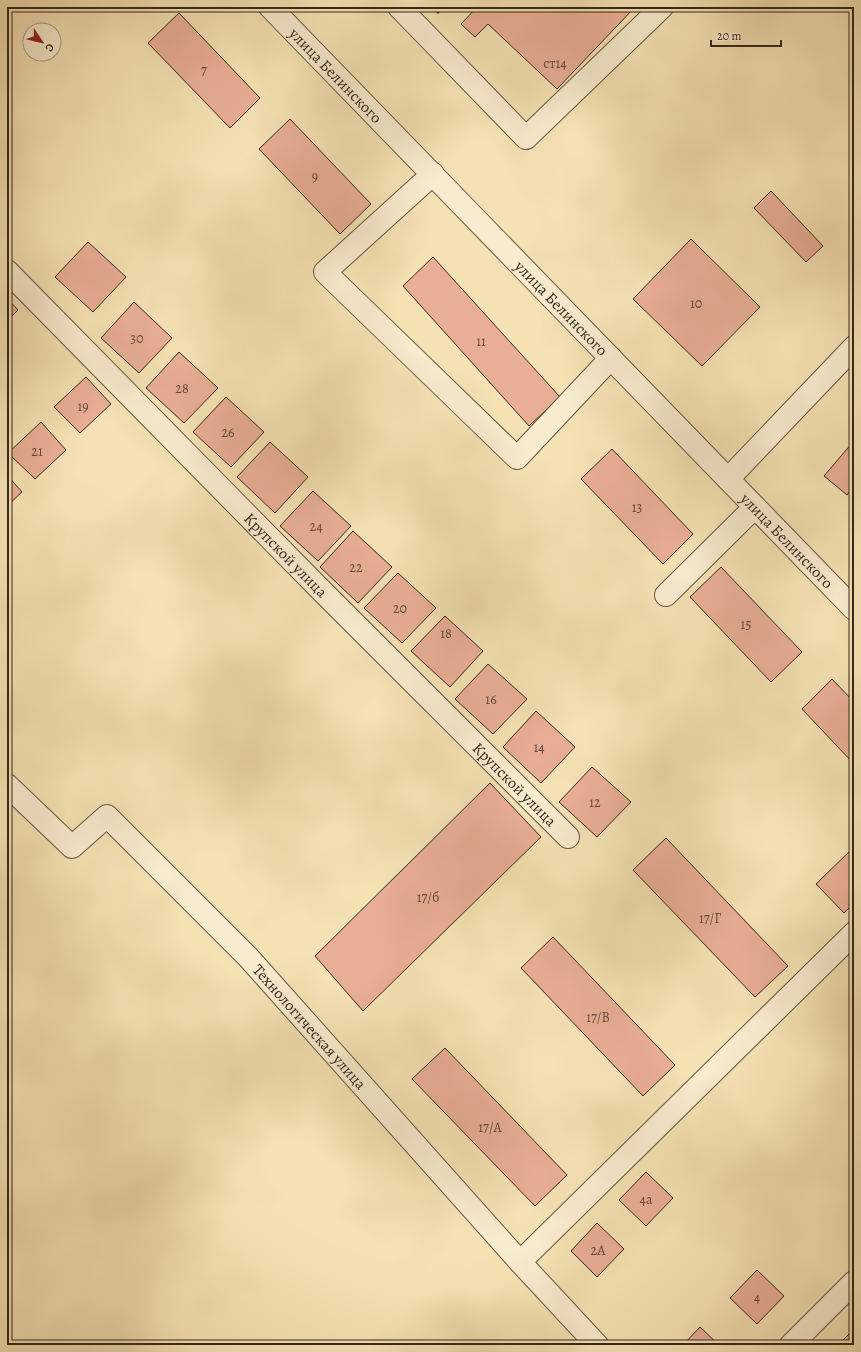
<svg xmlns="http://www.w3.org/2000/svg" width="861" height="1352" font-family="Alegreya,serif">
	<rect width="100%" height="100%" fill="#f5e2b4"/>
	<filter id="stains"><feTurbulence type="fractalNoise" baseFrequency=".005" numOctaves="4"/><feColorMatrix values="0 0 0 0 .2 0 0 0 0 .09 0 0 0 0 .02 0 0 0 .5 -.17"/></filter>
	<radialGradient id="worn" r=".72"><stop offset=".6" stop-color="#630" stop-opacity="0"/><stop offset="1" stop-color="#630" stop-opacity=".3"/></radialGradient>
	<g fill="#e9af96" stroke="#35271f">
		<polygon points="477,7 635,7 557,89 488,24 475,37 461,24"/>
		<polygon points="179,13 260,98 230,128 148,43"/>
		<polygon points="290,119 371,204 340,234 259,149"/>
		<polygon points="771,191 823,246 806,262 754,208"/>
		<polygon points="691,239 760,307 702,366 633,299"/>
		<polygon points="88,242 126,277 93,312 55,277"/>
		<polygon points="433,257 560,397 529,426 403,286"/>
		<polygon points="7,298 18,310 7,321"/>
		<polygon points="134,302 172,338 139,373 101,338"/>
		<polygon points="179,352 218,388 184,423 146,388"/>
		<polygon points="86,377 111,404 80,433 54,407"/>
		<polygon points="226,397 264,432 231,467 193,432"/>
		<polygon points="41,422 66,450 35,479 8,453"/>
		<polygon points="270,442 308,477 275,513 237,477"/>
		<polygon points="853,442 854,443 854,486 847,495 824,476"/>
		<polygon points="612,449 693,534 663,564 581,479"/>
		<polygon points="7,475 22,492 7,506"/>
		<polygon points="313,491 351,526 318,561 280,526"/>
		<polygon points="353,531 392,567 358,603 320,567"/>
		<polygon points="721,567 802,652 771,682 690,597"/>
		<polygon points="398,573 436,608 402,643 364,608"/>
		<polygon points="445,616 483,651 450,687 411,651"/>
		<polygon points="488,664 527,699 493,734 455,699"/>
		<polygon points="832,679 854,702 854,764 802,709"/>
		<polygon points="536,711 575,747 541,783 503,747"/>
		<polygon points="592,767 631,802 597,837 559,802"/>
		<polygon points="490,783 541,837 363,1011 315,956"/>
		<polygon points="666,838 788,966 755,997 633,870"/>
		<polygon points="854,847 854,903 844,913 816,884"/>
		<polygon points="553,937 675,1065 643,1096 521,968"/>
		<polygon points="445,1048 567,1175 535,1206 412,1079"/>
		<polygon points="646,1172 673,1198 646,1226 619,1200"/>
		<polygon points="597,1223 624,1249 597,1277 571,1251"/>
		<polygon points="757,1270 784,1296 757,1324 730,1298"/>
		<polygon points="700,1327 719,1345 683,1345"/>
		<polygon points="854,1329 854,1345 838,1345"/>
	</g>
	<g fill="none" stroke-linecap="round" stroke-linejoin="round">
		<g stroke="#655644" stroke-width="24">
			<g id="minor">
				<path id="s1" d="M270,7L854,609"/>
				<polyline points="399,7 526,138 662,7"/>
				<polyline points="433,174 325,272 517,458 611,358"/>
				<path id="s2" d="M7,271L316,585L568,837"/>
				<polyline points="728,479 854,347"/>
				<polyline points="666,595 755,507"/>
				<path id="s3" d="M7,785L72,847L107,816L248,957L520,1262L597,1345"/>
				<polyline points="520,1262 854,933"/>
				<polyline points="791,1345 854,1282"/>
			</g>
		</g>
		<g stroke="#35271f" stroke-width="2.5" stroke-dasharray="3 2" stroke-linecap="butt">
			<polyline points="434,7 439,12"/>
			<polyline points="437,13 443,7"/>
		</g>
		<use href="#minor" stroke="#f8ecce" stroke-width="22"/>
	</g>
	<g text-anchor="middle" stroke-width="3" stroke-linejoin="round" paint-order="stroke">
		<g font-size="14" fill="#62493d">
			<text x="555" y="68">ст14</text>
			<text x="204" y="75">7</text>
			<text x="315" y="181">9</text>
			<text x="696" y="308">10</text>
			<text x="137" y="343">30</text>
			<text x="481" y="346">11</text>
			<text x="182" y="393">28</text>
			<text x="83" y="411">19</text>
			<text x="228" y="437">26</text>
			<text x="37" y="456">21</text>
			<text x="637" y="512">13</text>
			<text x="316" y="531">24</text>
			<text x="356" y="572">22</text>
			<text x="400" y="613">20</text>
			<text x="746" y="629">15</text>
			<text x="446" y="638">18</text>
			<text x="491" y="704">16</text>
			<text x="539" y="752">14</text>
			<text x="595" y="807">12</text>
			<text x="428" y="902">17/б</text>
			<text x="710" y="923">17/Г</text>
			<text x="598" y="1022">17/В</text>
			<text x="490" y="1132">17/А</text>
			<text x="646" y="1204">4а</text>
			<text x="598" y="1255">2А</text>
			<text x="757" y="1302">4</text>
		</g>
		<g font-size="16" fill="#35271f" stroke="#f8ecce">
			<text dy="6" stroke="none"><textPath href="#s1" startOffset="95">улица Белинского</textPath></text>
			<text dy="6" stroke="none"><textPath href="#s1" startOffset="419">улица Белинского</textPath></text>
			<text dy="6" stroke="none"><textPath href="#s1" startOffset="743">улица Белинского</textPath></text>
			<text dy="6" stroke="none"><textPath href="#s2" startOffset="398">Крупской улица</textPath></text>
			<text dy="6" stroke="none"><textPath href="#s2" startOffset="722">Крупской улица</textPath></text>
			<text dy="6" stroke="none"><textPath href="#s3" startOffset="429">Технологическая улица</textPath></text>
		</g>
	</g>
	<rect width="861" height="1352" fill="none" stroke="#f5e2b4" stroke-width="24"/>
	<rect x="8" y="8" width="845" height="1336" fill="none" stroke="#35271f" stroke-width="2"/>
	<rect x="12" y="12" width="837" height="1328" fill="none" stroke="#35271f"/>
	<g transform="translate(42 42) rotate(125)"><circle r="19" fill="#f8ecce" stroke="#aa9d88"/>
	<path d="M0-3L7 15L0 10L-7 15Z" fill="#8f2418"/>
	<text y="-6" font-size="11" font-weight="bold" text-anchor="middle" fill="#35271f">С</text>
	</g>
	<path d="M711 40v6h70v-6" fill="none" stroke="#35271f" stroke-width="2"/>
	<text x="717" y="40" font-size="12" fill="#35271f" stroke="#f8ecce" stroke-width="3" paint-order="stroke">20 m</text>
	<rect width="100%" height="100%" filter="url(#stains)"/>
	<rect width="100%" height="100%" fill="url(#worn)"/>
</svg>
